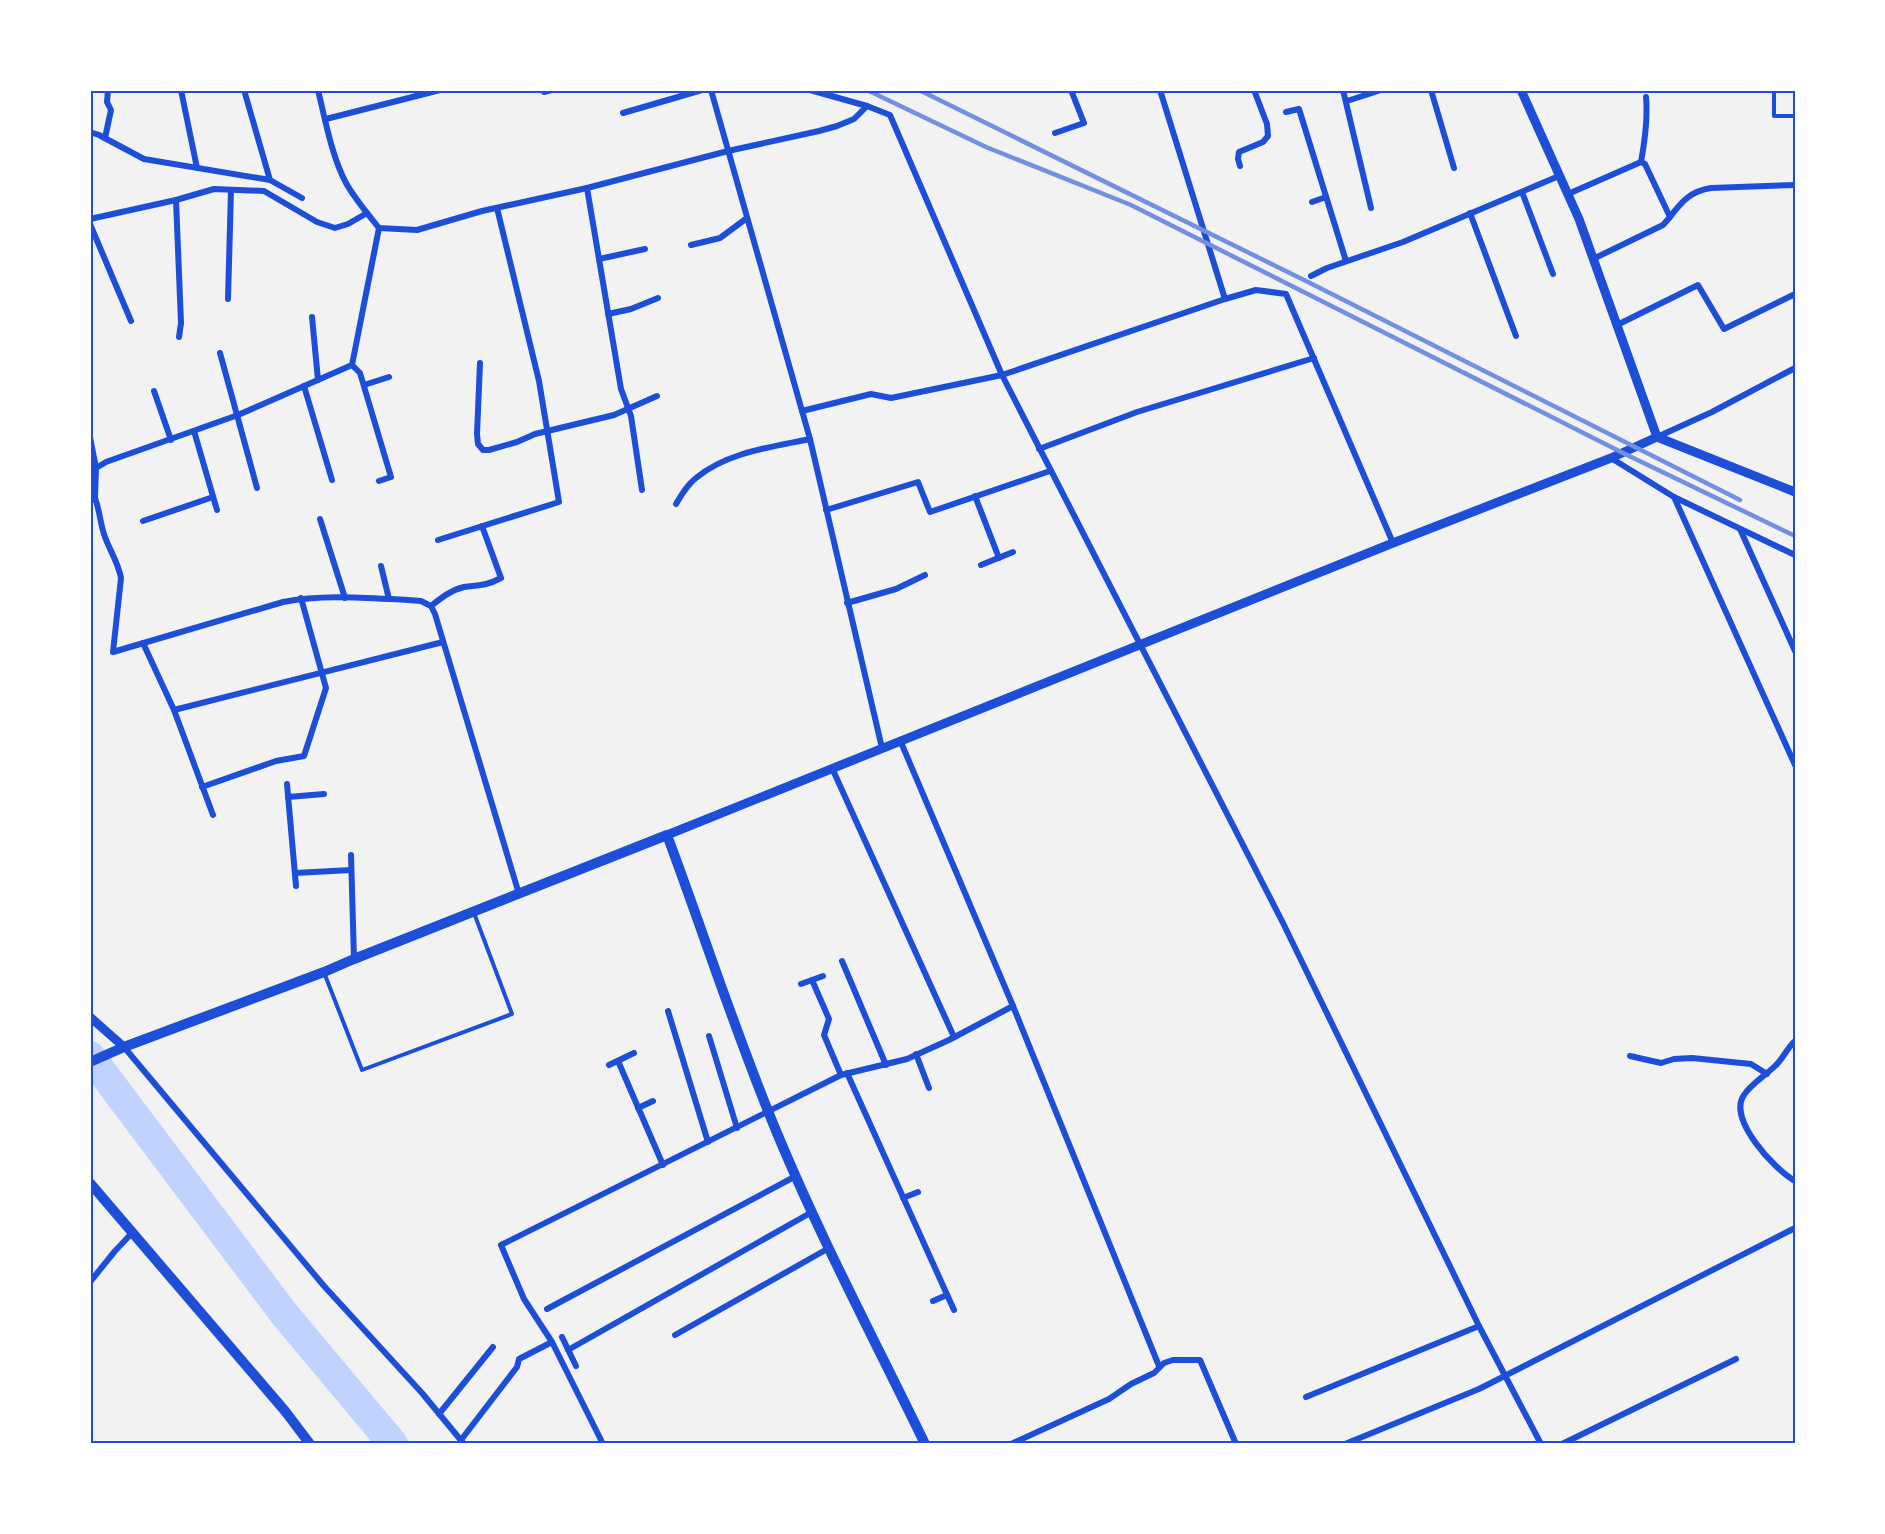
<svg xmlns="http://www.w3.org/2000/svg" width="1885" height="1534" font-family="'Asap Condensed',sans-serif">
	<rect width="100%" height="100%" fill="#f2f2f2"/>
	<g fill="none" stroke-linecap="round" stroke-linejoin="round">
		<polyline stroke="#bfd3fe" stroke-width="30" points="90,1056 285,1315 393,1444"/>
		<g stroke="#1d4ed8" stroke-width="4">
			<polyline points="1774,90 1774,116 1795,116"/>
			<polyline points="325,975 362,1070 512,1014 474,913"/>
		</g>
		<g stroke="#1d4ed8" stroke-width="6">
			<polyline points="181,90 197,168"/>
			<polyline points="244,90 270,180"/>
			<path d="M318,90C325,119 332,157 346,183C355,199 367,213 379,228L417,230L482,211L587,188L728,151L819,131L837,126L854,119L867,106"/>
			<polyline points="711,90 810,439 882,748"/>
			<polyline points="810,90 867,106 890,115 1002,375 1283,923 1479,1326 1541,1444"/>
			<polyline points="1160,90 1225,299 1256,290 1286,294 1393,543"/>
			<polyline points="1343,90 1371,208"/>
			<polyline points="1431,90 1454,168"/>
			<polyline points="544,92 552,90"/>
			<polyline points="1347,101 1381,90"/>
			<polyline points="1286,112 1299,109 1346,261"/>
			<polyline points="623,113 702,90"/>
			<polyline points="326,119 440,90"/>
			<polyline points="90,132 99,135 144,159 270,180 302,198"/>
			<polyline points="1055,133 1084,123 1071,90"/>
			<polyline points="105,138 111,110 107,102 108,90"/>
			<path d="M1641,162C1645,140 1648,119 1646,97"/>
			<polyline points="1240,166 1238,159 1239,152 1263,142 1268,136 1267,124 1254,90"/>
			<polyline points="587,188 621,389 631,416 642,490"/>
			<polyline points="1522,192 1553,274"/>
			<polyline points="1568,194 1641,162 1645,164 1670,217 1663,225 1593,259"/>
			<polyline points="176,200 181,323 179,337"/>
			<polyline points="1312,202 1326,197"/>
			<polyline points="1470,213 1516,336"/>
			<path d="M1670,217C1682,201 1691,191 1711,188L1795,185"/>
			<polyline points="90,219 176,200 214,189 264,191 317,222 335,228 348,224 367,213"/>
			<polyline points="90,224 131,321"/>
			<polyline points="691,245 720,238 747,218"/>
			<polyline points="599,259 645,249"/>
			<polyline points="1311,276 1327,268 1403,242 1559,176"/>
			<polyline points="228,299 231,190"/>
			<polyline points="608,314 631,309 658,298"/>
			<polyline points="312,317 318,380"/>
			<polyline points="1617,325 1698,285 1724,329 1795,294"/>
			<polyline points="220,353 257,488"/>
			<polyline points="480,363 477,434 478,444 483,450 489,450 517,442 535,434 614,415 657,396"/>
			<polyline points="352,365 360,373 391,477 379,481"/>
			<polyline points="364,385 389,377"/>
			<polyline points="304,386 332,480"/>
			<polyline points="154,391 171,440"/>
			<polyline points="802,411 871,394 891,398 1002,375 1225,299"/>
			<polyline points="194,431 217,510"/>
			<polyline points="90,437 96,468"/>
			<polyline points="1657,437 1712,412 1795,368"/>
			<polyline points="1039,449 1137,412 1314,358"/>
			<polyline points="1611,458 1674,497 1795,555"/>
			<polyline points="975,496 999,558"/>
			<polyline points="1674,497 1795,765"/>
			<path d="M95,498C100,511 100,524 105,537C110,551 118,562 121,578L113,652L283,602C324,594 366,598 408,600L421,601L431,606L435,614L519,894"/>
			<polyline points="90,501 95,498 96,468 106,462 238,415 352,365 379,228"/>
			<path d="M676,504C682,494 687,485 696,478C727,452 772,447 810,439"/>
			<polyline points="826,510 918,482 930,512 1050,471"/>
			<polyline points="320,519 345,598"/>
			<polyline points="143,521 213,497"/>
			<polyline points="1740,529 1795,651"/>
			<polyline points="438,540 559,502 539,381 497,208"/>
			<polyline points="981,565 1013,552"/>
			<polyline points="381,566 389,599"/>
			<polyline points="847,603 896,589 925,575"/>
			<path d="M431,606C441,598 451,590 464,587C479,585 486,586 501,578L482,526"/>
			<polyline points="143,643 174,710 213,815"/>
			<polyline points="174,710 443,642"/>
			<polyline points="900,740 1013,1006 1159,1366"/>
			<polyline points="832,768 954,1037"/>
			<polyline points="287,784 296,886"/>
			<polyline points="202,787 276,761 304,756 326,688 301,598"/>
			<polyline points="288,797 324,794"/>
			<polyline points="351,855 354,959"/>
			<polyline points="295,873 351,870"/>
			<polyline points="842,961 886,1065"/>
			<polyline points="812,980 829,1019 824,1035 841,1075"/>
			<polyline points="801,984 823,976"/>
			<polyline points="668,1011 708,1142"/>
			<polyline points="709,1036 737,1128"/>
			<path d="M1795,1041C1787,1048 1783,1059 1775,1066C1766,1075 1751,1084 1744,1095C1727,1119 1775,1170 1795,1181"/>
			<polyline points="124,1047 324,1286 422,1393 464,1444"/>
			<polyline points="916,1054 929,1088"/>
			<polyline points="1630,1056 1661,1063 1674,1059 1692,1058 1751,1064 1767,1074"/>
			<polyline points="618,1061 663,1165"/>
			<polyline points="609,1065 634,1053"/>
			<polyline points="847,1073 954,1310"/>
			<polyline points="638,1108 653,1101"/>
			<polyline points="903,1198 918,1192"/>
			<polyline points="90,1282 115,1251 132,1233"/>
			<polyline points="933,1301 947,1295"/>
			<polyline points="547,1309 796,1176"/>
			<polyline points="675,1335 829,1248"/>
			<polyline points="562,1337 576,1366"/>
			<polyline points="568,1350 812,1212"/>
			<polyline points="1306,1397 1479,1326"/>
			<polyline points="439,1414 493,1347"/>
			<polyline points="461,1440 517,1367 519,1359 552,1342"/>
			<polyline points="603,1444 552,1342 524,1299 501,1245 841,1075 907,1059 949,1040 1013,1006"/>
			<polyline points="1011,1444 1109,1399 1131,1384 1154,1373 1164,1363 1173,1360 1200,1360 1236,1444"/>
			<polyline points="1345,1444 1479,1389 1795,1228"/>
			<polyline points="1562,1444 1736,1359"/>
		</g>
		<g stroke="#1d4ed8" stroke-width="9">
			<polyline points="1521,90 1579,219 1657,437"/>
			<polyline points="667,835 1393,543 1611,458 1657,437 1795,492"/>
			<polyline points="90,1017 124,1047"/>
		</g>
		<g stroke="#1d4ed8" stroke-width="10">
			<path d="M90,1062L124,1047L324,972L354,959L667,835C704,934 736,1035 777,1133C821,1239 875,1341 925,1444"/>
			<polyline points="90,1183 285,1411 310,1444"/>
		</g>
		<g stroke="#7290e2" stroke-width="4.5">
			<polyline points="867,90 986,147 1131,205 1623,453 1795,536"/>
			<polyline points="919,90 1308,282 1740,500"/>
		</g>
	</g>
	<rect width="1885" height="1534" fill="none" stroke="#ffffff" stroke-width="183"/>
	<rect x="92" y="92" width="1702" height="1350" fill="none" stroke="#1d4ed8" stroke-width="2"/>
</svg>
